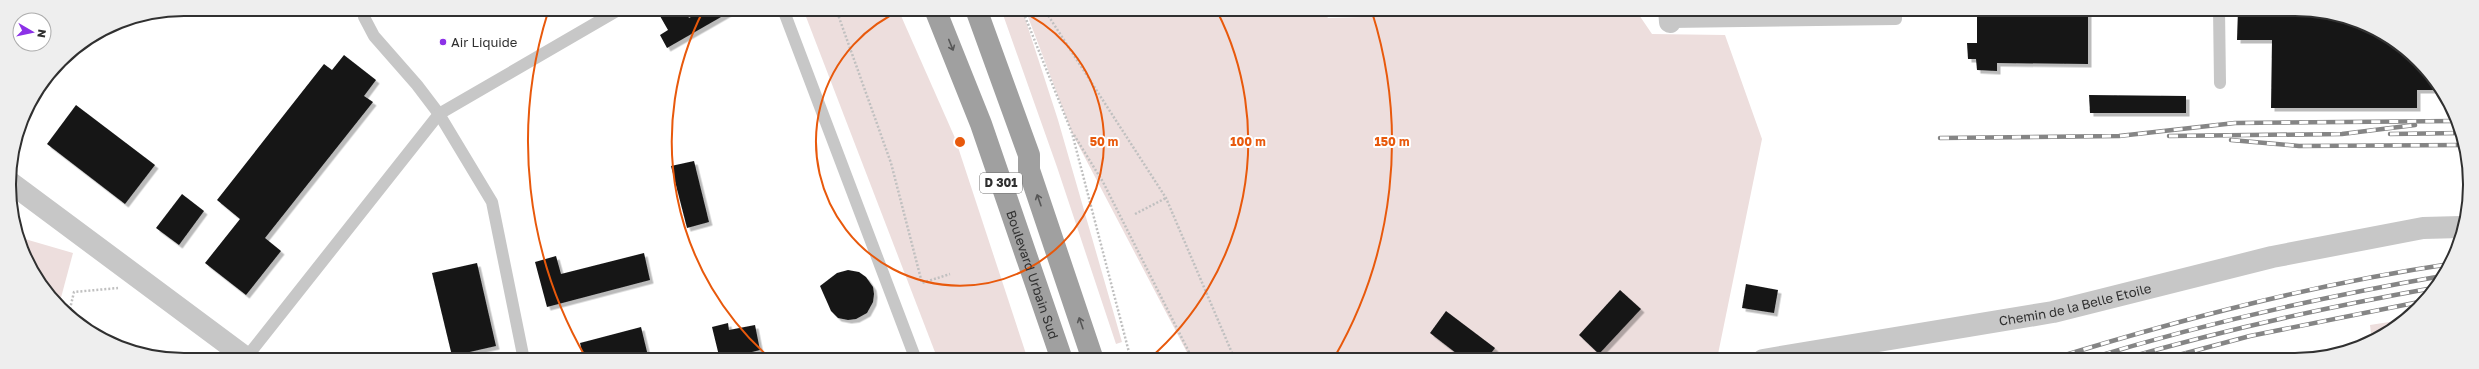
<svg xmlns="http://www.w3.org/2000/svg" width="2479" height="369" font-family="'Golos Text',sans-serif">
	<defs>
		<filter id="shadow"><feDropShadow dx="3.5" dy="3.5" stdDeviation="0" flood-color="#0004"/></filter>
	</defs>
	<rect width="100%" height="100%" fill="#fff"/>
	<g fill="#eddedd">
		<polygon points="803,9 898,9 955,138 1028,360 938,360"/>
		<polygon points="1001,9 1022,9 1058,120 1122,342 1116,344 1057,167"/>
		<polygon points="1025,9 1322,9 1328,18 1635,9 1652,34 1725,35 1762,139 1717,359 1191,360 1072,133"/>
		<polygon points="18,237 73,253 59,305 53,300"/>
		<polygon points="2402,320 2372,342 2370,325"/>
	</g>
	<g fill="#171717" filter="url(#shadow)">
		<polygon points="656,9 684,9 689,18 705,9 735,9 667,48 660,35 668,30"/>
		<polygon points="1977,9 2088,9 2088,64 1997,63 1997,71 1977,70 1976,59 1968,59 1967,43 1977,43"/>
		<polygon points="2238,9 2306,9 2372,27 2427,69 2439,90 2417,90 2417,108 2271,108 2272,40 2237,40"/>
		<polygon points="344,55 376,80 364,96 373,102 265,238 281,251 246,295 205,263 240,219 217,200 324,64 332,70"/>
		<polygon points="2089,95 2186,96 2186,113 2090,113"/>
		<polygon points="76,105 155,165 125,204 47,144"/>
		<polygon points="694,161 709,222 687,228 671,166"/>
		<polygon points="182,194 204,211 179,245 156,228"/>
		<polygon points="644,253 650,280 547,307 535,262 556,256 561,274"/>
		<polygon points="477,263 496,346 452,356 432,273"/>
		<polygon points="848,270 859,272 866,277 873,287 874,294 873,302 867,313 856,319 848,320 838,318 831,311 820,286 837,273"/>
		<polygon points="1746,284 1778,290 1774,313 1742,308"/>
		<polygon points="1620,290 1641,309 1599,354 1579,335"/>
		<polygon points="1446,311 1495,348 1486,360 1465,360 1430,333"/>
		<polygon points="728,323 729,330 755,325 760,350 736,356 737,360 720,360 712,327"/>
		<polygon points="641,327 649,360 584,360 580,343"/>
	</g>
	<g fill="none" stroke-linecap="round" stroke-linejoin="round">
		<g stroke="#c0c0c0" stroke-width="2.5" stroke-dasharray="2 2" stroke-linecap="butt">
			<polyline points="836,9 891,163 922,283 950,274"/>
			<polyline points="1022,9 1072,133 1131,360"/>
			<polyline points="1044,9 1166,198 1235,360"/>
			<polyline points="1074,135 1103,182 1193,360"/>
			<polyline points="1135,214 1166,198"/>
			<polyline points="69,313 74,292 118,288"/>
		</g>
		<g stroke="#c7c7c7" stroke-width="12">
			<polyline points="364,9 364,17 374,36 417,85 439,114 492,202 524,360"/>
			<polyline points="783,9 916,360"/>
			<polyline points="2219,9 2220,83"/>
			<polyline points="1670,22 1896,19 1896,9"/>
			<polyline points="246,358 439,114 620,9"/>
		</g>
		<g stroke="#c7c7c7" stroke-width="22">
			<polyline points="1669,9 1670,22"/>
			<polyline points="11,183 249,360"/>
			<path id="s1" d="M1763,360L2053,312L2272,257L2423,228L2461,227"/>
		</g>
		<g stroke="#a0a0a0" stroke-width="22">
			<path id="s2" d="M935,9L981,124L1062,360"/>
			<polyline points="976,9 1029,155 1029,170 1093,360"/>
		</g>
		<g stroke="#858585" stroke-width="4.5">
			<g id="rail">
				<polyline points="2390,134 2461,133"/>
				<polyline points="2169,136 2342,134 2415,125"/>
				<polyline points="1940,138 2119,136 2235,123 2456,121"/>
				<polyline points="2231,140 2299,146 2463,145"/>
				<path d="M2049,360C2181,319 2314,284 2450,264"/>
				<path d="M2085,360C2202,324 2321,297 2442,276"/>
				<path d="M2120,360C2223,330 2327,307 2433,288"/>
				<polyline points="2160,360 2250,336 2424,301"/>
			</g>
		</g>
		<use href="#rail" stroke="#fff" stroke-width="3" stroke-dasharray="9" stroke-linecap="butt"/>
	</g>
	<defs><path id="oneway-shaft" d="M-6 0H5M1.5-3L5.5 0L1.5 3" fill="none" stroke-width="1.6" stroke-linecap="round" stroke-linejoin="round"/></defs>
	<g stroke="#575757">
		<use href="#oneway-shaft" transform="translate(951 45) rotate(68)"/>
		<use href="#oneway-shaft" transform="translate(1039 200) rotate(-109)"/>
		<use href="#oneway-shaft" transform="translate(1081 323) rotate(-109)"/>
	</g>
	<g fill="none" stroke="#e8590c" stroke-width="2">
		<path d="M1016 9A144 144 0 1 1 904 9"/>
		<path d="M771 359A288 288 0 0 1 703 11M1217 11A288 288 0 0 1 1149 359"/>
		<path d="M586 358A432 432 0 0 1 548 12M1372 12A432 432 0 0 1 1334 358"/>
	</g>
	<circle fill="#8c31e7" stroke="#fff" stroke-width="1.5" cx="443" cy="42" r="4"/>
	<g text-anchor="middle" stroke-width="4" stroke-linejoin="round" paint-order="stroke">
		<rect fill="#fff" stroke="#6e6e6e" stroke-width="1" x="980" y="173" width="42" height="20" rx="3"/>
		<g font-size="12" font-weight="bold" fill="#303030">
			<text x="1001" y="187">D 301</text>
		</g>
		<g font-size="13" fill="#303030" stroke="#fff" text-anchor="start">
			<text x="451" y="47">Air Liquide</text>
		</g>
		<g font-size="13" fill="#303030" stroke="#fff">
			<text dy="5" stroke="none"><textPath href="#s2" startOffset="283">Boulevard Urbain Sud</textPath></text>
			<text dy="5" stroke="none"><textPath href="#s1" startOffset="317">Chemin de la Belle Etoile</textPath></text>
		</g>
	</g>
	<path d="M0 0H2479V369H0ZM184 16H2295A168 168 0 0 1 2463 184V185A168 168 0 0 1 2295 353H184A168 168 0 0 1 16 185V184A168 168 0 0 1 184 16Z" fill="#eee" fill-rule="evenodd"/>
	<path fill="none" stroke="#303030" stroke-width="2" d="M184 16H2295A168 168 0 0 1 2463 184V185A168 168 0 0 1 2295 353H184A168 168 0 0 1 16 185V184A168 168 0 0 1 184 16Z"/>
	<circle cx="960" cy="142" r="6" fill="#e8590c" stroke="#fff" stroke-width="2"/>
	<g font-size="12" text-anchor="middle" font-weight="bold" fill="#e8590c" stroke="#fff" stroke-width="4" stroke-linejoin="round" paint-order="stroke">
		<text x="1104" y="146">50 m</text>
		<text x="1248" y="146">100 m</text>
		<text x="1392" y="146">150 m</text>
	</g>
	<g transform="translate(32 32) rotate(99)"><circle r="19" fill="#ffffff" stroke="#acacac"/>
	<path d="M0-3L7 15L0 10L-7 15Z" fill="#8c31e7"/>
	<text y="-6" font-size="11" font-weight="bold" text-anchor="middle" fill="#303030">N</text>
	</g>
</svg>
